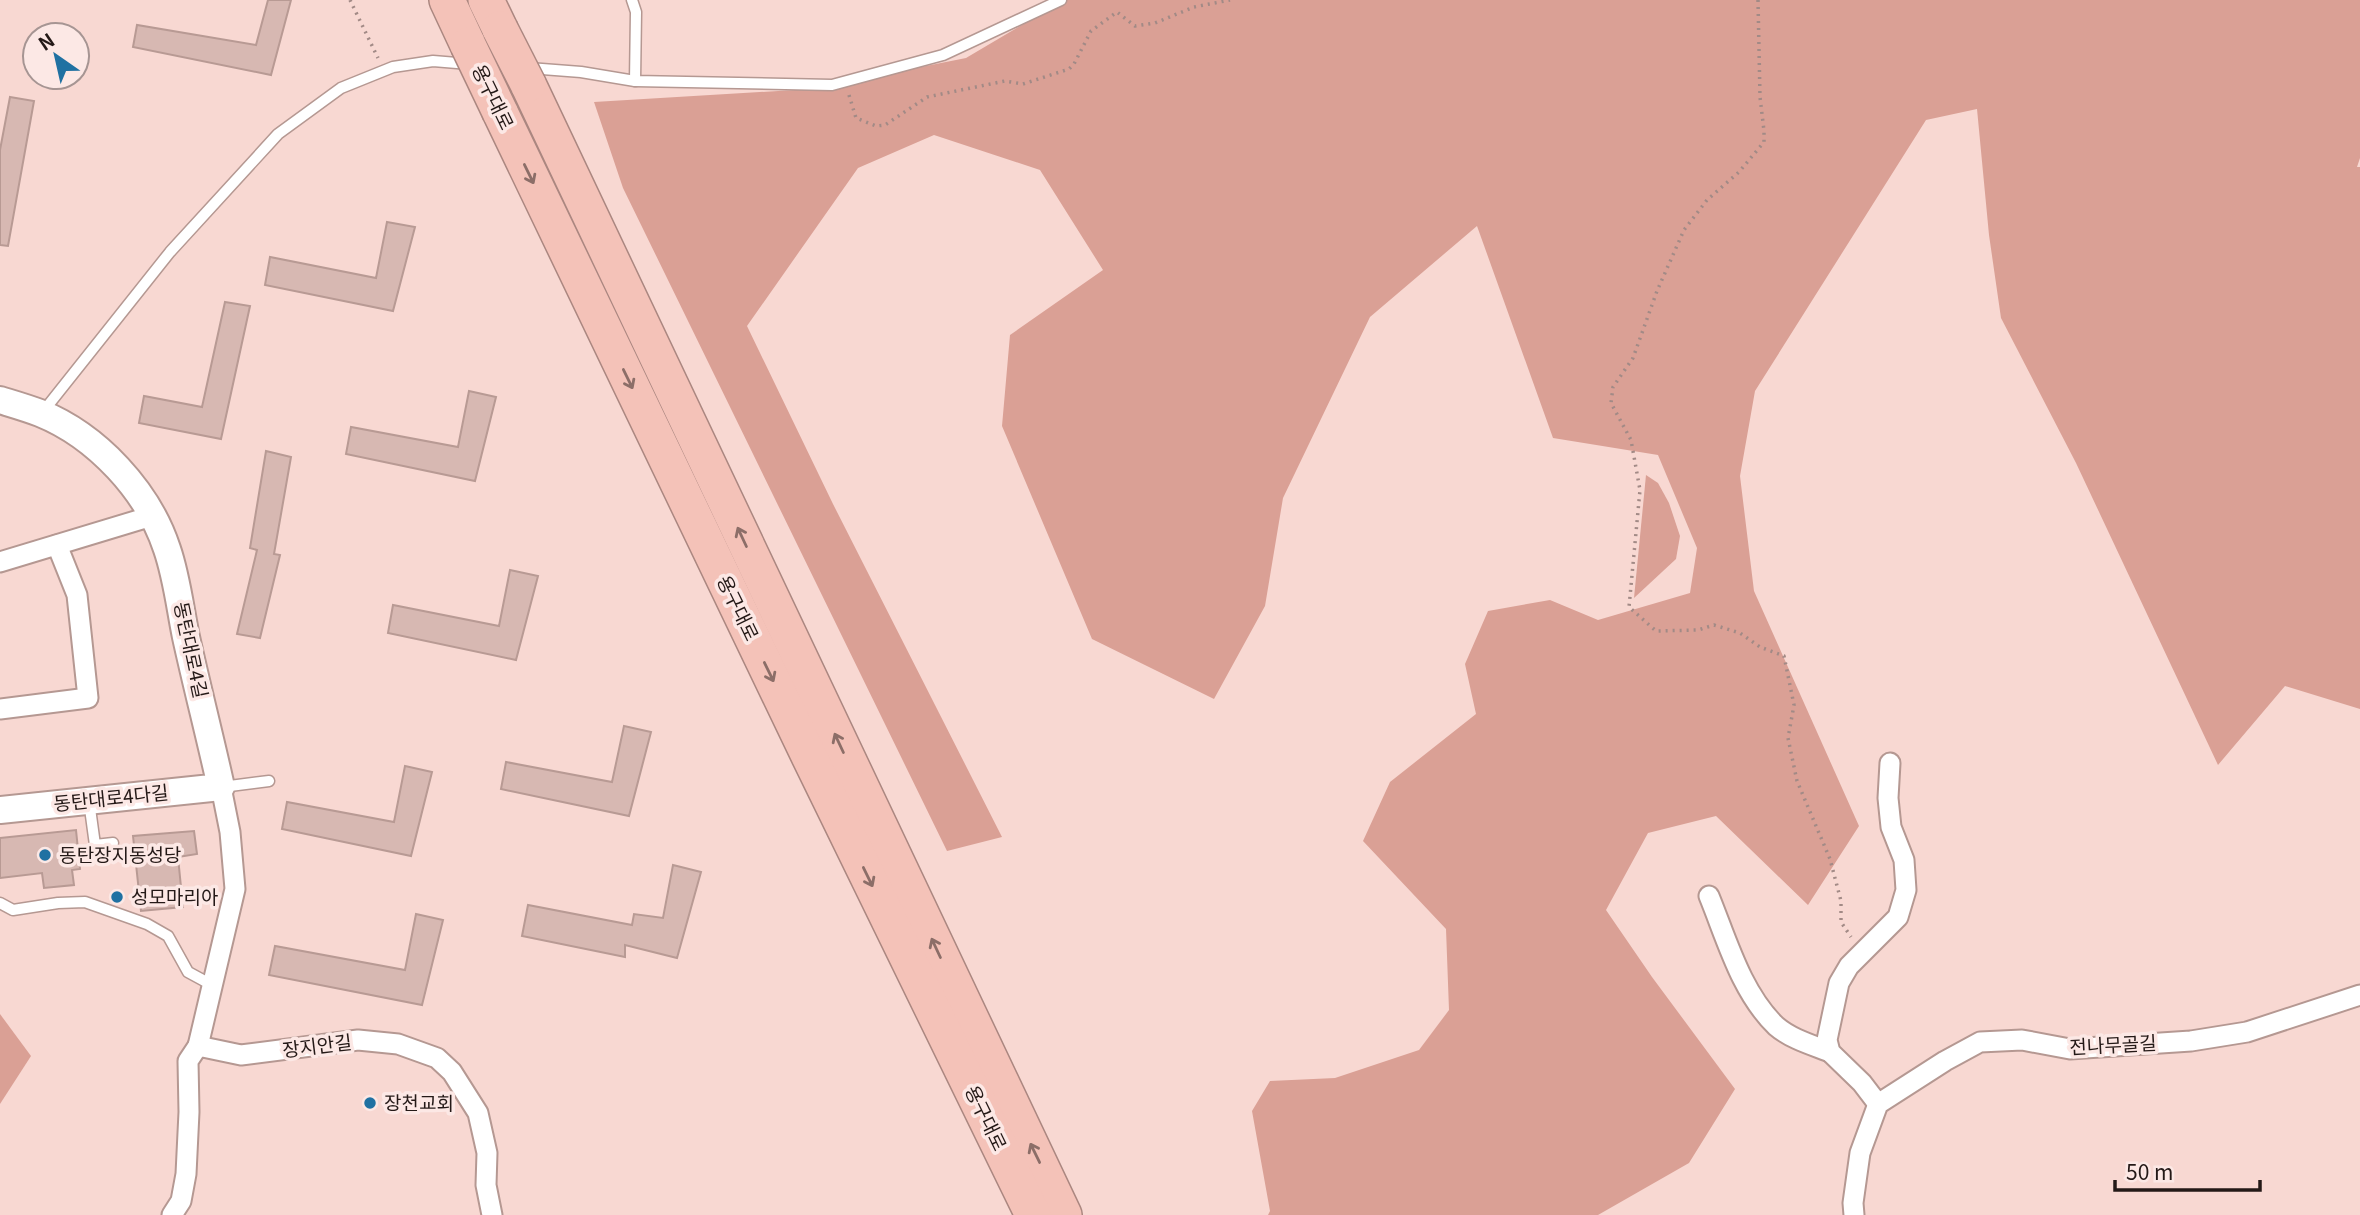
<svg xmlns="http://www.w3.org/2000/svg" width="2360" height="1215" font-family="Georgia,'Noto Sans KR',serif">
	<rect width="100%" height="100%" fill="#f8d8d2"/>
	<g fill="#daa095">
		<polygon points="1064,0 2360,0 2360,158 2357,167 2360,167 2360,709 2285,686 2218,765 2076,463 2001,318 1989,235 1977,109 1926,120 1755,391 1740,476 1754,591 1859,826 1808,905 1716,816 1648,833 1606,910 1652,977 1735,1089 1689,1163 1598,1215 1268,1215 1270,1211 1252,1111 1270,1081 1335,1078 1419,1050 1449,1010 1446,929 1363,841 1390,782 1476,714 1465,664 1488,611 1550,600 1598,620 1690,593 1697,548 1658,455 1553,438 1477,226 1370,317 1283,498 1265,606 1214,699 1092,639 1002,426 1010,335 1103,270 1040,170 934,135 858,168 747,326 833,504 1002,837 947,851 623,188 594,102 811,89 966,58"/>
		<polygon points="1646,475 1658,483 1669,503 1680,536 1676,559 1634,598"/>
		<polygon points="0,1014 31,1056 0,1104"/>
	</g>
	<g fill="#d7b8b2" stroke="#b89a94" stroke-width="2">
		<polygon points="268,0 291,0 271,75 133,47 137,25 256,45"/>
		<polygon points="10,97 34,101 8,246 0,245 0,150"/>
		<polygon points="387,222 415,227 393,311 265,285 270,257 376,278"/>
		<polygon points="225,302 250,306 221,439 139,423 144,396 202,407"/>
		<polygon points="469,391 496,397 475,481 346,454 351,427 458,447"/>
		<polygon points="266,451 291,457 274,554 280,555 260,638 237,634 257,550 250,548"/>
		<polygon points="510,570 538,576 516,660 388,633 393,605 499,626"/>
		<polygon points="624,726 651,732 629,816 501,789 506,762 612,782"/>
		<polygon points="405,766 432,772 411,856 282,829 287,802 394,822"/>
		<polygon points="76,830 80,869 72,870 74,885 44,888 42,873 0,878 0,838"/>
		<polygon points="194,831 197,854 178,857 183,907 141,911 133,836"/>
		<polygon points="673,865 701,872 677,958 625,945 625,957 522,936 528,905 632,925 634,914 663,918"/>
		<polygon points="416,914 443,920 422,1005 269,975 275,946 405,970"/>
	</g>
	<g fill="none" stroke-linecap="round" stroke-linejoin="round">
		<g stroke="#b59892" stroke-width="13">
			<g id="lane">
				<polyline points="632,0 636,12 635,81"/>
				<polyline points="529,68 581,72 635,81 832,85 943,55 1061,0"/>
				<polyline points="42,413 170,252 278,134 341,88 393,67 433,61 469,64"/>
				<polyline points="222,787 269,781"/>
				<polyline points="89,801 95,845 113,843"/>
				<polyline points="0,903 13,910 58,903 85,902 147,924 168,936 188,972 212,985"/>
			</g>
		</g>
		<g stroke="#b59892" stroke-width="23">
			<g id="street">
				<polyline points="0,562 152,516"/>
				<polyline points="0,709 88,698 77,595 57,545"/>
				<path d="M1709,896C1727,940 1741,992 1776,1026C1791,1039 1812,1045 1830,1052"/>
				<polyline points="198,1046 235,889 230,832 221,787"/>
				<polyline points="1878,1104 1862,1083 1830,1052 1827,1040 1839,983 1849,966 1898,917 1906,890 1904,860 1891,827 1888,798 1890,763"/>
				<polyline points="172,1215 181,1201 186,1174 189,1112 188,1061 198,1046 241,1055 358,1040 398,1044 437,1058 452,1072 478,1113 487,1153 486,1185 492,1215"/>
				<polyline points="1854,1215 1853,1203 1860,1153 1878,1104 1945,1061 1980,1042 2022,1040 2070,1049 2191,1041 2247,1032 2360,995"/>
			</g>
		</g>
		<g stroke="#b59892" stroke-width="30">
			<path id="secondary" d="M0,400C13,404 27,408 40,413C97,436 148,491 167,549C177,578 180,608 186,637C197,687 210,737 221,787L0,810"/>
		</g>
		<g stroke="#ab8780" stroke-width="38">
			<g id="highway">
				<polyline points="447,0 468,45"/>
				<polyline points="486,0 500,29"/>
				<polyline points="528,84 1064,1215"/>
				<polyline points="500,112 809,756 1033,1215"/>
			</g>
		</g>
		<g stroke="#a28a86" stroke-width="3.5" stroke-dasharray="2 5" stroke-linecap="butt">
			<polyline points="350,0 378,58"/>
			<polyline points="1758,0 1760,97 1764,131 1764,142 1739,172 1707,200 1684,230 1657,291 1633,358 1613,387 1611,403 1631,440 1640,490 1629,607 1656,631 1698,630 1714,625 1740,633 1760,647 1784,656 1794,705 1788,738 1797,781 1830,859 1841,901 1841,922 1851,937"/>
			<polyline points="849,95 856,118 876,126 885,125 927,97 1005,81 1023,84 1069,69 1074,64 1091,31 1117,12 1135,26 1155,23 1194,7 1230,0"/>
		</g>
		<use href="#lane" stroke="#fff" stroke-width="10"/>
		<use href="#street" stroke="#fff" stroke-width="19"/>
		<use href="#secondary" stroke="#fff" stroke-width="26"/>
		<use href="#highway" stroke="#f4c2b8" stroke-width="35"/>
		<g stroke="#ab8780" stroke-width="38" stroke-linecap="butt">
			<g id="highway-bridge">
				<polyline points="500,29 528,84"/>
				<polyline points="468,45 500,112"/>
			</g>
		</g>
		<use href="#highway-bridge" stroke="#f4c2b8" stroke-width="35"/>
	</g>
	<defs><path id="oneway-shaft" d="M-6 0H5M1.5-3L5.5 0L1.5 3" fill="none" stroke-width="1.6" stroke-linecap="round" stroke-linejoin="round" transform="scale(1.75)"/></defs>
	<g stroke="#8c6e68">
		<use href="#oneway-shaft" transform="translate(529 174) rotate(64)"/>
		<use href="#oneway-shaft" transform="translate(628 379) rotate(64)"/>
		<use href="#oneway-shaft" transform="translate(742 537) rotate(-115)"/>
		<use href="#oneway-shaft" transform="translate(769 672) rotate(64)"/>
		<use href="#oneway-shaft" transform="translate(839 743) rotate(-115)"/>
		<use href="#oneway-shaft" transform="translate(868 877) rotate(64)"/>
		<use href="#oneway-shaft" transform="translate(936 948) rotate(-115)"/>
		<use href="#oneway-shaft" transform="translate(1035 1153) rotate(-116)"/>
	</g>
	<g fill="#2071a2" stroke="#fce8e5" stroke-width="2.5">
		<circle cx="45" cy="855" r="7"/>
		<circle cx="117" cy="897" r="7"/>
		<circle cx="370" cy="1103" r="7"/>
	</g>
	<g text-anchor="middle" stroke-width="7" stroke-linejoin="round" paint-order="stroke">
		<g font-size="19" fill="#241917" stroke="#fce8e5">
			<text transform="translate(493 97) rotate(64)" y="7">용구대로</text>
			<text transform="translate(738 608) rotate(64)" y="7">용구대로</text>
			<text transform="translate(191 650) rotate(78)" y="7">동탄대로4길</text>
			<text transform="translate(111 798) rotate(-6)" y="7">동탄대로4다길</text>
			<text transform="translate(2113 1045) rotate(-3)" y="7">전나무골길</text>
			<text transform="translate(317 1046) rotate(-7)" y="7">장지안길</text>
			<text transform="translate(986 1118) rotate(64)" y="7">용구대로</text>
		</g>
		<g font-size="19" fill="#241917" stroke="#fce8e5" text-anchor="start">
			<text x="59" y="862">동탄장지동성당</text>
			<text x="131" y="904">성모마리아</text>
			<text x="384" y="1110">장천교회</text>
		</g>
	</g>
	<g transform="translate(56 56) rotate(326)"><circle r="33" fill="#fce8e5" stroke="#a69593" stroke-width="2"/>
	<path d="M0-5L12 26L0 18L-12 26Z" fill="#2071a2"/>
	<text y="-10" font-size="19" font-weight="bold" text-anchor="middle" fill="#241917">N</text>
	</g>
	<path d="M2115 1180v10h145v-10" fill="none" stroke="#241917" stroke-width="3.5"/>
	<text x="2126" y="1180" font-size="21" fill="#241917" stroke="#fce8e5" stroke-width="5" paint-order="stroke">50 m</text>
</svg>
